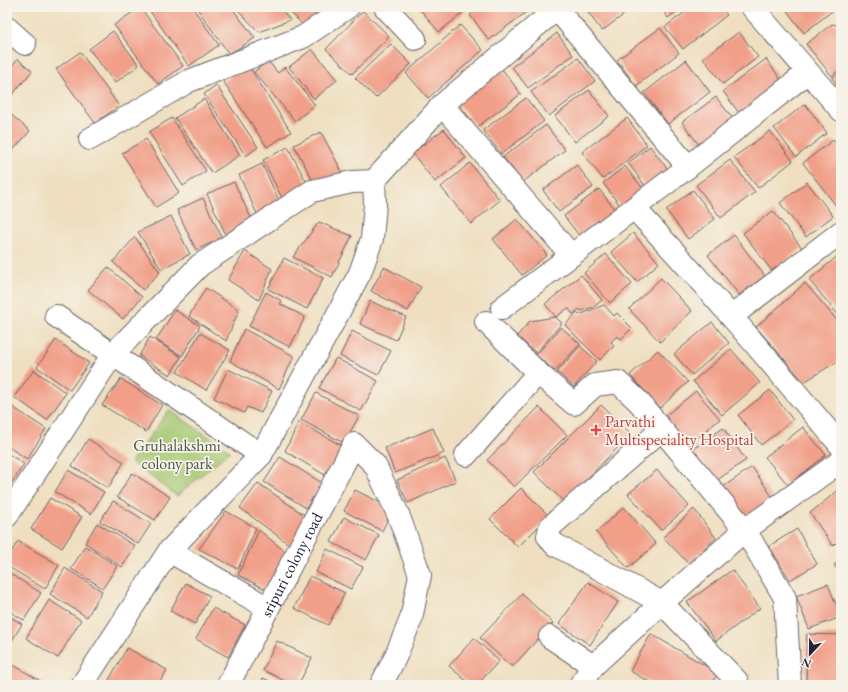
<svg xmlns="http://www.w3.org/2000/svg" width="848" height="692" font-family="'EB Garamond',serif">
	<rect width="100%" height="100%" fill="#f7f3e8"/>
	<filter id="ink" filterUnits="userSpaceOnUse"><feTurbulence type="fractalNoise" baseFrequency=".025" numOctaves="2"/><feDisplacementMap in="SourceGraphic" scale="8" xChannelSelector="R" yChannelSelector="G"/><feConvolveMatrix kernelMatrix="1 2 1 2 8 2 1 2 1" color-interpolation-filters="sRGB"/></filter>
	<filter id="wash" filterUnits="userSpaceOnUse"><feTurbulence type="fractalNoise" baseFrequency=".012" numOctaves="4" result="noise"/><feDisplacementMap in="SourceGraphic" scale="16" xChannelSelector="R" yChannelSelector="G"/><feGaussianBlur stdDeviation="0.9" result="paint"/><feColorMatrix in="noise" values="0 0 0 0 0 0 0 0 0 0 0 0 0 0 0 0 0 1.4 0 .05"/><feComposite in="paint" operator="in"/></filter>
	<g filter="url(#wash)">
		<rect width="100%" height="100%" fill="#efdfc0"/>
		<polygon fill="#a5c872" stroke="#647556" points="169,410 230,451 177,496 131,462"/>
		<g id="blocks">
			<g fill="#f19f88">
				<polygon points="140,7 183,66 158,84 114,25"/>
				<polygon points="147,7 192,7 219,45 189,66"/>
				<polygon points="196,7 231,7 255,38 229,54"/>
				<polygon points="235,7 279,7 290,20 259,32"/>
				<polygon points="285,7 330,7 304,26"/>
				<polygon points="418,7 470,7 439,32"/>
				<polygon points="481,7 533,7 489,40 470,15"/>
				<polygon points="584,7 634,7 602,31"/>
				<polygon points="660,7 682,7 668,18"/>
				<polygon points="692,7 721,7 727,15 683,49 665,27"/>
				<polygon points="784,7 835,7 836,8 804,33"/>
				<polygon points="363,11 389,36 352,74 326,49"/>
				<polygon points="832,24 841,26 841,68 832,76 806,44"/>
				<polygon points="460,25 483,50 428,98 406,73"/>
				<polygon points="660,28 679,53 636,86 617,60"/>
				<polygon points="113,31 139,65 115,83 89,49"/>
				<polygon points="739,32 758,57 723,84 703,58"/>
				<polygon points="557,33 573,55 528,88 512,67"/>
				<polygon points="391,44 411,64 376,98 355,78"/>
				<polygon points="312,49 337,80 314,99 289,67"/>
				<polygon points="80,52 119,106 95,123 56,69"/>
				<polygon points="7,54 11,58 7,62"/>
				<polygon points="578,58 595,81 549,116 531,92"/>
				<polygon points="18,59 32,71 7,101 7,72"/>
				<polygon points="766,59 782,81 739,113 723,91"/>
				<polygon points="686,60 710,92 668,124 644,93"/>
				<polygon points="268,61 278,73 285,67 315,105 295,121 254,72"/>
				<polygon points="248,65 291,132 267,147 223,81"/>
				<polygon points="502,69 521,94 477,127 458,103"/>
				<polygon points="841,71 841,90 832,78"/>
				<polygon points="216,85 258,147 246,156 204,94"/>
				<polygon points="589,90 609,116 575,142 555,116"/>
				<polygon points="716,97 733,119 699,145 682,122"/>
				<polygon points="526,98 544,121 501,154 483,130"/>
				<polygon points="204,99 240,155 212,173 175,118"/>
				<polygon points="805,104 827,133 796,157 774,128"/>
				<polygon points="8,112 30,131 7,157 7,113"/>
				<polygon points="172,118 206,171 183,186 149,132"/>
				<polygon points="627,118 647,145 603,179 582,152"/>
				<polygon points="546,125 565,150 523,182 503,157"/>
				<polygon points="444,129 466,158 435,182 412,153"/>
				<polygon points="770,131 793,161 758,188 734,157"/>
				<polygon points="321,132 342,172 315,185 294,145"/>
				<polygon points="146,139 179,193 156,207 122,153"/>
				<polygon points="833,140 841,150 841,212 803,163"/>
				<polygon points="650,146 669,171 647,188 628,163"/>
				<polygon points="288,147 310,189 284,202 263,160"/>
				<polygon points="730,160 755,192 721,218 696,185"/>
				<polygon points="470,163 500,200 471,224 441,187"/>
				<polygon points="262,164 281,205 258,216 239,175"/>
				<polygon points="577,165 593,187 559,212 543,190"/>
				<polygon points="625,166 644,190 621,207 603,183"/>
				<polygon points="234,182 254,224 227,237 207,194"/>
				<polygon points="807,182 833,216 806,237 780,203"/>
				<polygon points="599,189 616,211 581,238 564,216"/>
				<polygon points="693,190 715,219 688,239 666,210"/>
				<polygon points="203,198 222,238 196,250 177,210"/>
				<polygon points="773,211 802,248 772,271 743,233"/>
				<polygon points="171,216 190,254 161,269 138,232"/>
				<polygon points="517,219 547,255 522,275 493,239"/>
				<polygon points="319,222 352,236 332,277 293,257"/>
				<polygon points="633,233 659,263 637,282 611,252"/>
				<polygon points="734,235 765,276 739,295 708,255"/>
				<polygon points="135,237 160,272 143,290 113,262"/>
				<polygon points="245,251 272,269 259,300 228,280"/>
				<polygon points="841,253 841,318 809,280"/>
				<polygon points="606,254 632,284 610,303 584,273"/>
				<polygon points="284,258 323,278 307,309 268,289"/>
				<polygon points="108,267 142,297 123,319 88,290"/>
				<polygon points="384,267 421,287 408,311 371,291"/>
				<polygon points="581,275 602,300 594,307 581,311 579,309 573,314 568,308 556,317 545,304"/>
				<polygon points="661,278 692,311 660,342 629,309"/>
				<polygon points="805,283 841,325 841,359 804,382 756,327"/>
				<polygon points="206,288 239,310 226,341 189,316"/>
				<polygon points="266,292 282,301 280,304 305,317 290,347 249,326"/>
				<polygon points="370,301 406,317 396,340 360,324"/>
				<polygon points="604,305 614,316 617,313 632,328 621,339 617,336 611,342 614,346 600,360 565,325 577,312 579,315"/>
				<polygon points="175,310 200,326 182,356 156,340"/>
				<polygon points="555,317 562,323 536,353 517,336 530,321"/>
				<polygon points="712,322 729,343 692,375 674,354"/>
				<polygon points="561,327 580,344 555,371 536,355"/>
				<polygon points="244,329 294,356 279,389 230,361"/>
				<polygon points="352,331 391,351 378,375 340,356"/>
				<polygon points="200,333 230,350 206,390 177,372"/>
				<polygon points="150,337 181,357 170,375 139,356"/>
				<polygon points="56,340 89,363 70,390 37,367"/>
				<polygon points="580,346 597,361 574,387 557,372"/>
				<polygon points="731,349 760,383 722,415 693,381"/>
				<polygon points="658,350 688,382 660,408 630,375"/>
				<polygon points="336,358 378,381 361,411 319,388"/>
				<polygon points="228,369 272,391 261,413 247,407 244,413 214,398"/>
				<polygon points="34,370 66,393 47,420 14,397"/>
				<polygon points="121,379 162,405 146,432 102,405"/>
				<polygon points="770,390 793,420 761,445 738,415"/>
				<polygon points="696,391 720,419 689,445 665,416"/>
				<polygon points="316,393 359,416 344,443 301,420"/>
				<polygon points="8,404 46,429 27,459 7,446"/>
				<polygon points="601,405 631,434 564,502 534,472"/>
				<polygon points="539,407 567,435 514,487 487,460"/>
				<polygon points="299,422 344,447 330,478 285,451"/>
				<polygon points="803,427 826,455 788,485 765,457"/>
				<polygon points="433,428 444,453 395,473 385,448"/>
				<polygon points="723,428 746,460 713,483 690,451"/>
				<polygon points="88,439 124,462 108,488 72,466"/>
				<polygon points="7,453 24,464 7,490"/>
				<polygon points="280,457 322,483 306,508 264,482"/>
				<polygon points="445,458 456,481 408,503 397,480"/>
				<polygon points="752,467 773,498 744,517 723,487"/>
				<polygon points="68,470 104,492 91,514 55,492"/>
				<polygon points="657,470 689,506 661,530 628,494"/>
				<polygon points="132,473 170,497 155,520 117,497"/>
				<polygon points="258,483 307,517 294,548 240,508"/>
				<polygon points="521,488 549,516 518,547 490,519"/>
				<polygon points="841,488 841,538 833,546 810,513"/>
				<polygon points="355,490 393,509 382,531 344,511"/>
				<polygon points="50,498 82,517 62,548 31,529"/>
				<polygon points="113,501 151,524 138,544 100,521"/>
				<polygon points="624,507 656,544 628,568 596,532"/>
				<polygon points="694,509 716,538 688,563 663,537"/>
				<polygon points="226,511 256,528 238,569 199,549"/>
				<polygon points="344,517 379,535 366,560 331,542"/>
				<polygon points="97,523 135,546 122,567 85,543"/>
				<polygon points="797,529 817,564 790,580 769,546"/>
				<polygon points="259,530 287,553 271,592 238,575"/>
				<polygon points="18,541 59,565 45,589 7,566 7,559"/>
				<polygon points="85,546 117,566 103,588 71,569"/>
				<polygon points="327,549 363,567 351,589 316,572"/>
				<polygon points="841,560 841,573 834,565"/>
				<polygon points="65,568 102,591 87,617 50,594"/>
				<polygon points="732,570 760,608 716,641 687,602"/>
				<polygon points="7,572 41,593 24,620 7,610"/>
				<polygon points="310,576 345,593 328,625 294,608"/>
				<polygon points="588,582 618,602 590,645 559,624"/>
				<polygon points="186,583 210,596 195,624 170,611"/>
				<polygon points="828,584 841,617 809,629 796,596"/>
				<polygon points="522,594 553,623 512,667 480,638"/>
				<polygon points="49,600 81,620 58,658 26,638"/>
				<polygon points="213,608 245,625 228,657 196,639"/>
				<polygon points="7,615 22,624 7,649"/>
				<polygon points="651,634 718,673 711,685 655,685 630,671"/>
				<polygon points="807,634 841,635 841,683 806,682"/>
				<polygon points="474,638 499,661 477,685 471,685 449,666"/>
				<polygon points="277,641 312,658 298,685 293,685 263,670"/>
				<polygon points="127,648 167,670 158,685 106,685"/>
				<polygon points="12,664 47,685 7,685 7,673"/>
				<polygon points="263,678 278,685 260,685"/>
				<polygon points="521,681 528,685 518,685"/>
			</g>
		</g>
	</g>
	<g filter="url(#ink)">
		<use href="#blocks" fill-opacity="0" stroke="#6a646a" stroke-width="1"/>
		<g fill="none" stroke-linecap="round" stroke-linejoin="round">
			<g stroke="#6a646a" stroke-width="24">
				<g id="minor">
					<polyline points="385,7 415,39"/>
					<polyline points="752,7 841,110"/>
					<polyline points="557,9 688,167"/>
					<polyline points="7,28 25,44"/>
					<polyline points="442,105 571,255"/>
					<polyline points="90,139 189,81 303,37 348,7"/>
					<polyline points="374,181 442,105 559,7"/>
					<path d="M634,208C706,285 773,365 841,446"/>
					<polyline points="502,308 688,167 808,72"/>
					<polyline points="56,316 261,455"/>
					<polyline points="732,316 841,232"/>
					<polyline points="486,322 538,373 574,404 595,385 618,382 639,402 745,530 785,598 790,685"/>
					<polyline points="661,430 550,527 548,536 554,544 662,603 737,681 734,685"/>
					<polyline points="466,455 538,373"/>
					<polyline points="7,516 113,354 200,265 312,191 352,182 374,181 375,204 372,239 360,273 261,455 169,551 82,685"/>
					<polyline points="169,551 268,608"/>
					<polyline points="550,637 593,666"/>
					<path id="s1" d="M228,685L354,444L375,465L398,514L420,575L411,619L395,658L381,685"/>
					<polyline points="580,685 593,666 662,603 745,530 841,461"/>
				</g>
			</g>
			<use href="#minor" stroke="#fff" stroke-width="22"/>
		</g>
	</g>
	<path fill="#e0444e" stroke="#f7f3e8" stroke-width="1.5" d="M594 424h4v4h4v4h-4v4h-4v-4h-4v-4h4z"/>
	<g text-anchor="middle" stroke-width="3.5" stroke-linejoin="round" paint-order="stroke">
		<g font-size="16" fill="#be3a42" stroke="#f7f3e8" text-anchor="start">
			<text x="605" y="427">Parvathi<tspan x="605" dy="18">Multispeciality Hospital</tspan></text>
		</g>
		<g font-size="16" fill="#49544c" stroke="#f7f3e8">
			<text x="177" y="451">Gruhalakshmi<tspan x="177" dy="18">colony park</tspan></text>
		</g>
		<g font-size="16" fill="#22223b" stroke="#f7f3e8">
			<text dy="6" stroke="none"><textPath href="#s1" startOffset="136">sripuri colony road</textPath></text>
		</g>
	</g>
	<rect width="848" height="692" fill="none" stroke="#f7f3e8" stroke-width="24"/>
	<g transform="translate(810 654) rotate(202)" stroke="#f7f3e8" stroke-width="3" paint-order="stroke">
	<path d="M0-3L7 15L0 10L-7 15Z" fill="#22223b"/>
	<text y="-6" font-size="11" font-weight="bold" text-anchor="middle" fill="#22223b">N</text>
	</g>
</svg>
